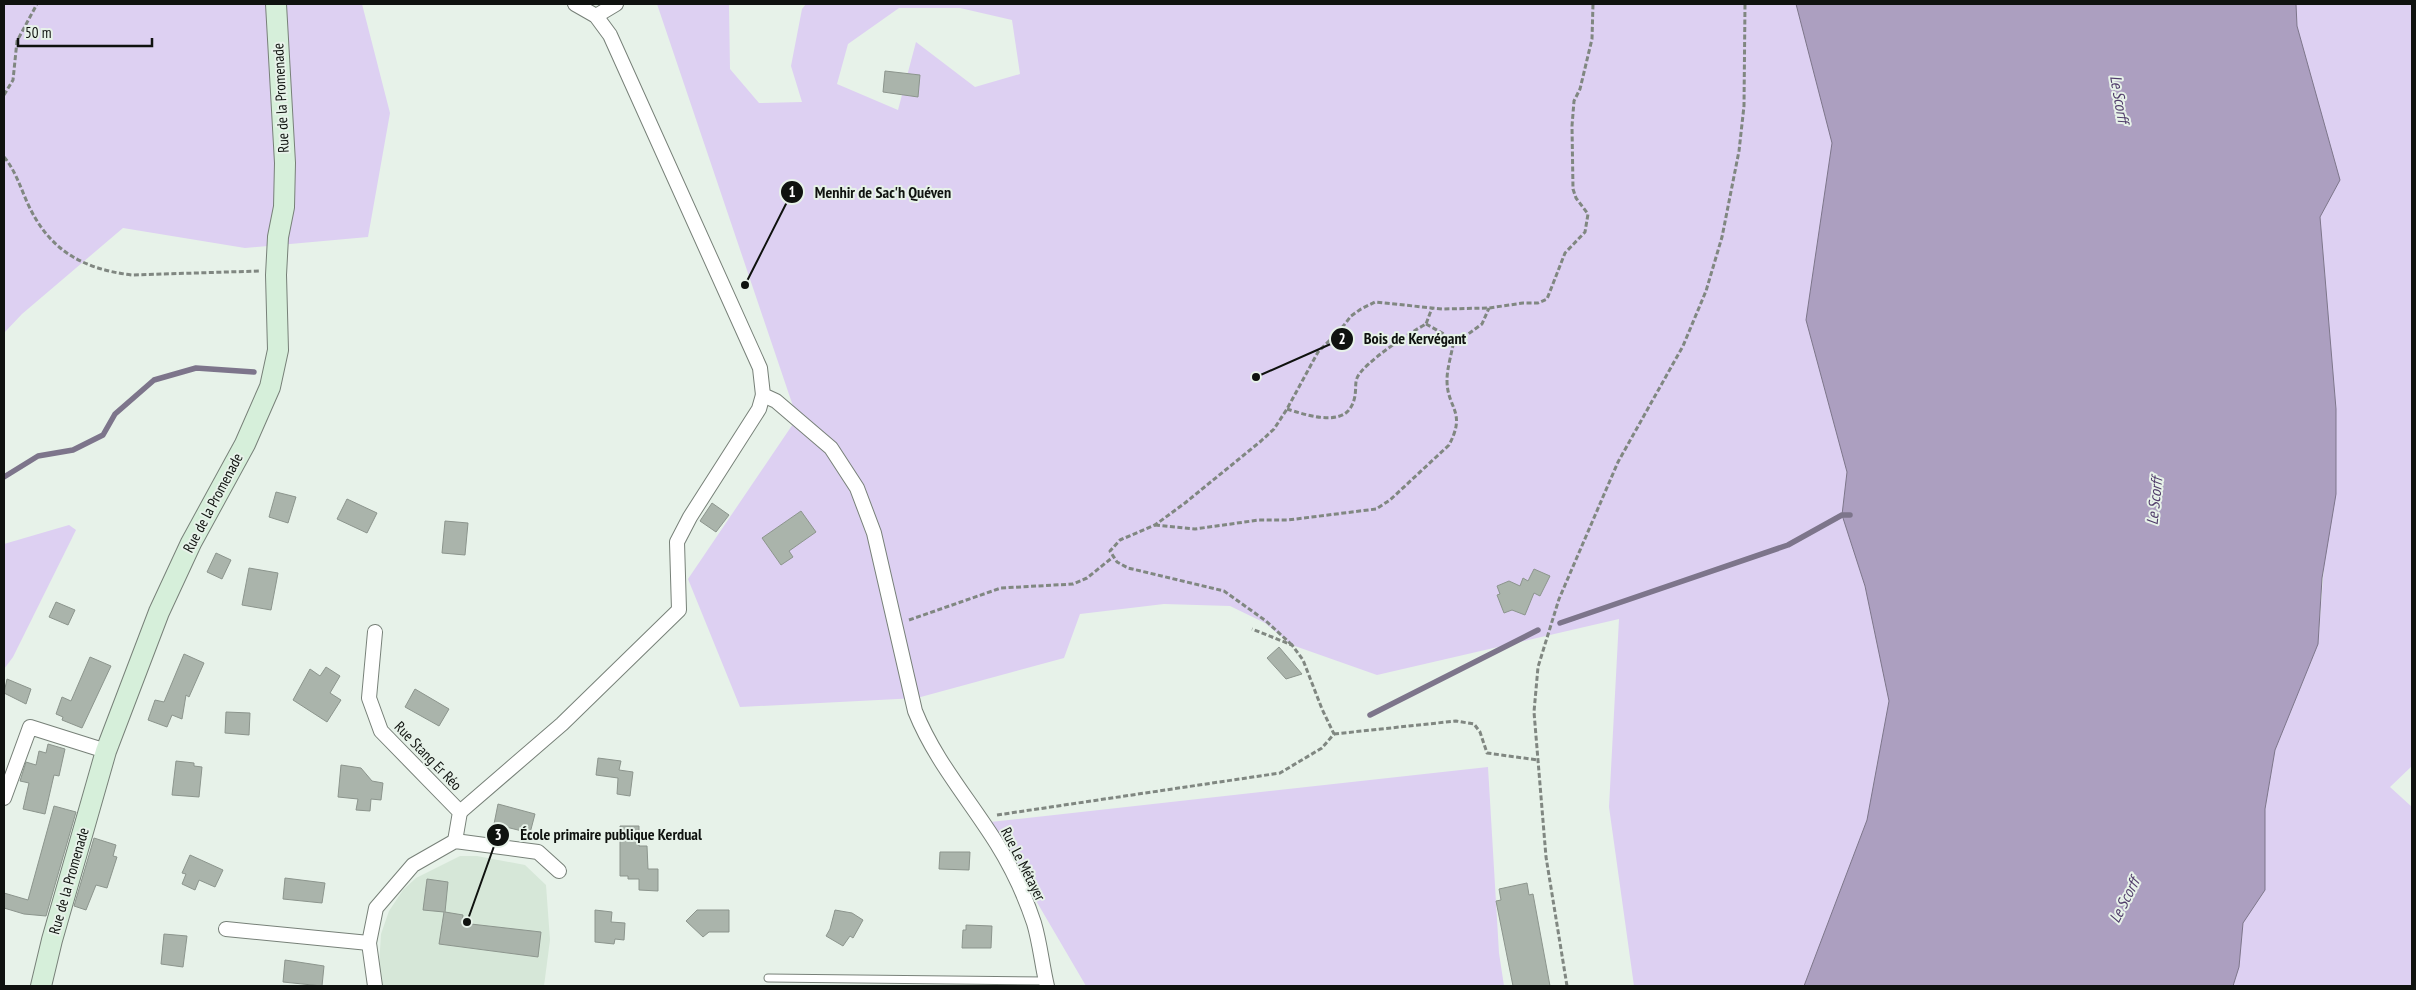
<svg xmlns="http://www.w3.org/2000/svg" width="2416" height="990" font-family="'PT Sans Narrow',sans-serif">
	<rect width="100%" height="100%" fill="#e7f2e9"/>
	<polygon fill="#d6e7d8" points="460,856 477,856 525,865 546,885 550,940 544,986 380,986 379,966 381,934 389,911 403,890 416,878"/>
	<g fill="#ddd0f2" fill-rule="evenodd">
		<polygon points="4,4 362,4 390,113 368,237 245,248 123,228 22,314 4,333"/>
		<path d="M657,4H729L730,69L759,103L802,102L791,66L802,9L806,4H1796L1832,143L1806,320L1847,472L1842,515L1865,586L1889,701L1867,820L1804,986H1634L1609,807L1619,619L1377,675L1292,645L1265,623L1230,606L1164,604L1080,614L1064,658L917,698L740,707L688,579L797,418ZM899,8H960L1012,20L1020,74L975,87L916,42L898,110L837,84L848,44Z"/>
		<polygon points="2296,4 2412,4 2412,766 2390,787 2412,807 2412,986 2233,986 2239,967 2243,923 2265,890 2265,809 2275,750 2318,644 2336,409 2320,217 2340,180 2297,26"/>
		<polygon points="69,525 76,530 13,657 4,669 4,544"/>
		<polygon points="1488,767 1499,953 1504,986 1086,986 990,822"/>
	</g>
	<polygon fill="#ac9fc0" stroke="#7d758b" points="1796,4 2296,4 2297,26 2340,180 2320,217 2336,409 2336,494 2322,578 2318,644 2275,750 2265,809 2265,890 2243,923 2239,967 2233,986 1804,986 1867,820 1889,701 1865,586 1842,515 1847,472 1806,320 1832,143"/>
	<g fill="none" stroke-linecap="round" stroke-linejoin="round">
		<g stroke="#7d758b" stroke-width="5.5">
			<polyline points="4,477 38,456 73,450 103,435 115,414 154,380 196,368 254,372"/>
			<polyline points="1560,623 1788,545 1842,515 1850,515"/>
			<polyline points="1370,715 1538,630"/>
		</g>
	</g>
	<g fill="#aab4ab" stroke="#8c958d">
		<polygon points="885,71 920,75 918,97 883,92"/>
		<polygon points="276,492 296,497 288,523 269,517"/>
		<polygon points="347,499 377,513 367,533 337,519"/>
		<polygon points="712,503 729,515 716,532 700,521"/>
		<polygon points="801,511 816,532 789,551 793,557 781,565 762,538"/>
		<polygon points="445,521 468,523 465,555 442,553"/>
		<polygon points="216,553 231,560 222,579 207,572"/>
		<polygon points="249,568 278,573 271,610 242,605"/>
		<polygon points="1534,569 1550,576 1540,596 1534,593 1525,615 1512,610 1504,613 1497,595 1500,594 1497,586 1509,581 1520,586 1523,578 1528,581"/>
		<polygon points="56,602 75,610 68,625 49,617"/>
		<polygon points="1279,647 1302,674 1286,679 1267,658"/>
		<polygon points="184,654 204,663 189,697 186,695 182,719 172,715 167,727 148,720 155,700 164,702"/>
		<polygon points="90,657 111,666 82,728 62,720 63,717 56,714 62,697 71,701"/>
		<polygon points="326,667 340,676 330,693 341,700 327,722 293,700 310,669 320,676"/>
		<polygon points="7,679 31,689 26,704 4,693"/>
		<polygon points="415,689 449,709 439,726 405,707"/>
		<polygon points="226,712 250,713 249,735 225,733"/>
		<polygon points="48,744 65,749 59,776 54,775 45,814 23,809 29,783 20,781 26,762 36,765 39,751 46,753"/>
		<polygon points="598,758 621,761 619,770 633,772 630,796 617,794 618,778 596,775"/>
		<polygon points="176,761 194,763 194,766 202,767 199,797 172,795"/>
		<polygon points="341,765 361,768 372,781 383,783 381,800 371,799 370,811 356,810 358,799 338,797"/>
		<polygon points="498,804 535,814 530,833 494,824"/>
		<polygon points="54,806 76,812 46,916 24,914 4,908 4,893 28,900"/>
		<polygon points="620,826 639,826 639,846 647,846 648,869 658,869 658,891 639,890 639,879 628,879 628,876 620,876"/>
		<polygon points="94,838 116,845 113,856 117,857 107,888 96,885 86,910 74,906"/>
		<polygon points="940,852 970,852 969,870 939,869"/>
		<polygon points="190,855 223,870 215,887 199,880 195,890 182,884 186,874 182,873"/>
		<polygon points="285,878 325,883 322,903 283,899"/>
		<polygon points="427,879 448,882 445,912 463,915 462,923 541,932 538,957 439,944 444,912 423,910"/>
		<polygon points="1527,883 1529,895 1533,894 1550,986 1513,986 1496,901 1501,900 1499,889"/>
		<polygon points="595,910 612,912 611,922 625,923 624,940 615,939 614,944 595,942"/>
		<polygon points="697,910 729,910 729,932 709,932 703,937 686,921"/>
		<polygon points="835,910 852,913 863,920 853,938 850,936 843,946 826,936 830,929"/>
		<polygon points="966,925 992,926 991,948 962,948 963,930 966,930"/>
		<polygon points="164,934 187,936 183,967 161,964"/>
		<polygon points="285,960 324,966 322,986 283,982"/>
	</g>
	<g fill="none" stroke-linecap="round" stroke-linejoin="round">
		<g stroke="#778078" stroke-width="9">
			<polyline id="lane" points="768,978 1046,981"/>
		</g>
		<g stroke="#778078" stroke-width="16">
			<g id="street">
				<path d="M575,4L596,16L610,35L760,368L763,395L776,401L831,448L857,488L874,533L915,711C935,761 969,799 997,844C1012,868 1025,896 1034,923C1040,943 1042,965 1047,986"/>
				<polyline points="596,16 616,4"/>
				<polyline points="375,632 369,698 381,731 460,812 455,841"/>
				<polyline points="4,798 30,727 106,751"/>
				<polyline points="460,812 562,724 679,610 677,542 690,517 759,409 763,395"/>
				<polyline points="226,929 369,943"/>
				<polyline points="375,986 369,943 376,908 413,865 455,841 538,852 559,871"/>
			</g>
		</g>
		<g stroke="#778078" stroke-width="22">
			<polyline id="secondary" points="41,986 52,940 106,751 159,612 191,543 245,444 270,387 278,350 276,275 278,237 284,207 285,163 276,4"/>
		</g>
		<g stroke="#808781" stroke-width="3" stroke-dasharray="5 2.5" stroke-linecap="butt">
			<polyline points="4,95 13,80 17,41 37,4"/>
			<path d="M4,157C15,170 20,186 27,202C48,249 81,269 132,275L259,271"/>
			<polyline points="1426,324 1444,334 1453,345"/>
			<path d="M1287,409C1303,414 1340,427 1351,407C1358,395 1354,385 1357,378C1363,363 1411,332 1426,324L1432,308"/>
			<path d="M1155,525L1195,529L1259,520H1288L1376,509L1390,500L1449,445C1467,411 1447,409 1447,380C1447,369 1451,356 1453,345L1482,324L1489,308"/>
			<polyline points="909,620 1001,588 1073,584 1087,578 1113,557"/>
			<polyline points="1292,645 1266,621 1224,591 1128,568 1117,562 1110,551 1120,540 1155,525 1185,503 1261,441 1274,429 1287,409 1318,352 1341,329 1351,316 1361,309 1375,302 1442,309 1489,308 1523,303 1538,303 1547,299 1565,253 1585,232 1588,214 1576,198 1573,189 1572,126 1574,101 1580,89 1592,39 1593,4"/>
			<polyline points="1334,734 1456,721 1474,724 1480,732 1487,753 1538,760"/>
			<polyline points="997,815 1280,773 1322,748 1334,734 1322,709 1303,660 1292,645 1252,629"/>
			<polyline points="1567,986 1546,857 1534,712 1538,667 1559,599 1618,462 1683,346 1706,291 1722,237 1739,151 1744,106 1745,4"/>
		</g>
		<use href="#lane" stroke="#fff" stroke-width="7"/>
		<use href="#street" stroke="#fff" stroke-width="14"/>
		<use href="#secondary" stroke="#d6efda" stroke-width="20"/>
	</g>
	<g text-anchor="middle" stroke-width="4" stroke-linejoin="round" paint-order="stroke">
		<g font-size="15" fill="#0f120f" stroke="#e7f2e9">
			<text transform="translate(281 98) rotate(-93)" y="5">Rue de la Promenade</text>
			<text transform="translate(213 503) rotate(-62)" y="5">Rue de la Promenade</text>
			<text transform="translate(428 756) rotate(46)" y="5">Rue Stang Er Réo</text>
			<text transform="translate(1023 864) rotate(63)" y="5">Rue Le Métayer</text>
			<text transform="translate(69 881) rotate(-74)" y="5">Rue de la Promenade</text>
		</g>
		<g font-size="16" font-style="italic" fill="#4f3b69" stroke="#e7f2e9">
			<text transform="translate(2120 99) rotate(80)" y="6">Le Scorff</text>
			<text transform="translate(2154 501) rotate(-84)" y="6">Le Scorff</text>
			<text transform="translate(2124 900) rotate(-63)" y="6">Le Scorff</text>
		</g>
	</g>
	<path fill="none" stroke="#0f120f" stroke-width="2" d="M745 285L792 192M1256 377L1342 339M467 922L498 835"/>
	<g fill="#0f120f" stroke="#e7f2e9" stroke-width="2">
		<circle cx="745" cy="285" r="5"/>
		<circle cx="1256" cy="377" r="5"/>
		<circle cx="467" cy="922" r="5"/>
		<circle cx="792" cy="192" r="12"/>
		<circle cx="1342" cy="339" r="12"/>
		<circle cx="498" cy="835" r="12"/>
	</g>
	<g font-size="15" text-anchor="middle" font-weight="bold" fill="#fff">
		<text x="792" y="197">1</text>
		<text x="1342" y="344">2</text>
		<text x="498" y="840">3</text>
	</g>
	<g font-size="16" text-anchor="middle" font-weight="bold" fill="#0f120f" stroke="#e7f2e9" stroke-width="4" stroke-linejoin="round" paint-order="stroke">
		<text x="883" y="198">Menhir de Sac'h Quéven</text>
		<text x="1415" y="344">Bois de Kervégant</text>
		<text x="611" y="840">École primaire publique Kerdual</text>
	</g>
	<rect width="2416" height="990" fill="none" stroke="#0f120f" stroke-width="10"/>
	<path d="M18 38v8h134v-8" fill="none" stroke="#0f120f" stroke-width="2.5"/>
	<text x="25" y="38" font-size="15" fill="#0f120f" stroke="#e7f2e9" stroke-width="4" paint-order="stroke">50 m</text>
</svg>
